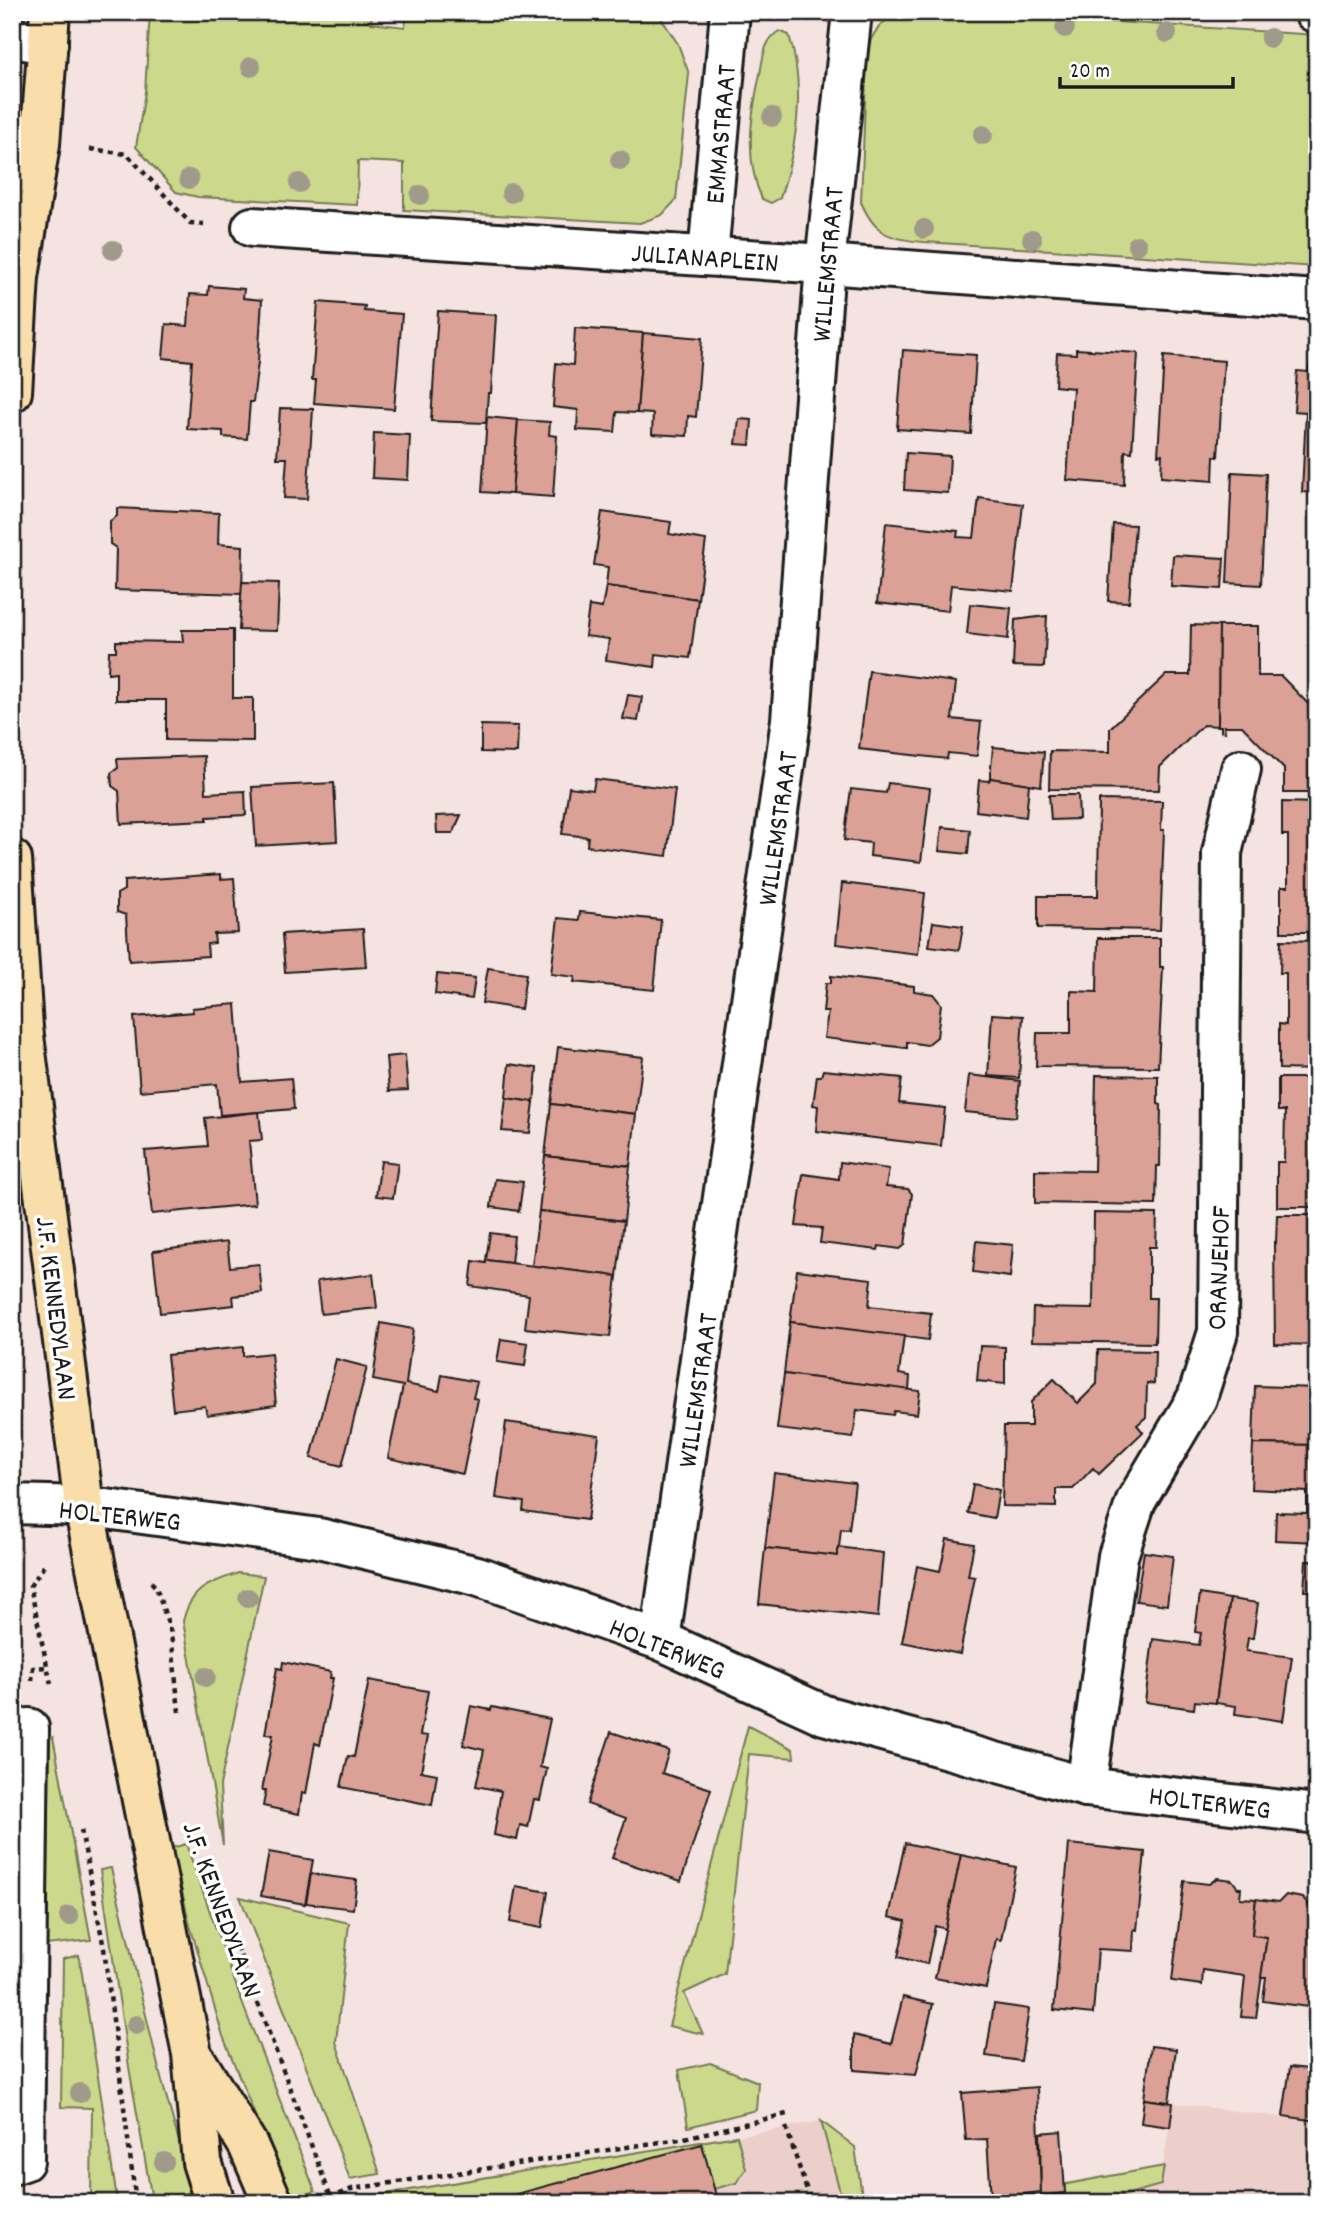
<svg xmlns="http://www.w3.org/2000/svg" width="1329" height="2215" font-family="Dekko,sans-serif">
	<rect width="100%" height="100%" fill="#f4e3e0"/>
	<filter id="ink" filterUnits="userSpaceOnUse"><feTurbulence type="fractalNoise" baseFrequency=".0143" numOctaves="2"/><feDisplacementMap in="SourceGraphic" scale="14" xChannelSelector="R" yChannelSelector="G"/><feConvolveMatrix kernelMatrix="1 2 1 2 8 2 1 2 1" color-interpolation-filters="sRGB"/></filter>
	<g filter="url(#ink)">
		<g fill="#eccfca">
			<polygon points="1173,2103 1317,2122 1317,2203 964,2203 1163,2166"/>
			<polygon points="821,2121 855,2147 863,2203 357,2203 355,2199 675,2148"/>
		</g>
		<g fill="#ccd98c" stroke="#747a54" stroke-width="2">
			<polygon points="150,12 372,12 371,23 405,27 407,12 651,12 661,18 678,44 689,74 676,200 662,215 640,223 404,210 404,163 358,161 357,205 198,197 176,192 136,147 145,92"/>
			<path d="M903,12H960L1317,35V267L924,242C890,239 875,235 861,202L867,52C871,33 883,18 903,12Z"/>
			<path d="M779,31L789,35C806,88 797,146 780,198L771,203L762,199C744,159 751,115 760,74C763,58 764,40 779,31Z"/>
			<path d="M238,1573L264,1576L220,1785L223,1845L183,1621C191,1588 208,1584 238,1573Z"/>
			<polygon points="748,1726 793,1749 794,1758 749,1754 725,1974 684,1993 703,2034 669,2026"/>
			<polygon points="53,1737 91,1940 47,1945 50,1738"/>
			<polygon points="186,1844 243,2005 315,2191 290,2202 223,2036 189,1922 172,1848"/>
			<polygon points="111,1868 160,2074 193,2192 152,2200 129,2067 100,1870"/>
			<polygon points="240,1897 349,1923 336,2042 380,2174 350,2179"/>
			<polygon points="79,1955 117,2199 91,2201 92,2108 61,2107 63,1959"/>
			<polygon points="710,2063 758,2082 756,2110 688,2127 679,2070"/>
			<polygon points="821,2121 855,2147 863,2203 843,2203"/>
			<polygon points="737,2136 746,2169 736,2183 699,2193 700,2203 357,2203 355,2199"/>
			<polygon points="1164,2166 1161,2185 1095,2203 964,2203"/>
		</g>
		<g fill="#dba197" stroke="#1c1c1c" stroke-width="2">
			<polygon points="209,286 244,289 243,298 262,300 258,362 253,402 250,402 247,439 223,437 223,431 187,429 192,361 163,358 166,324 188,326 190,294 208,295"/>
			<polygon points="318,302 365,306 364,311 402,314 394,409 314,403 316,380 312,380"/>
			<polygon points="438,311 496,315 491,393 488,393 486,423 431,421"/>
			<polygon points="575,328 643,333 637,413 617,412 615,432 577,430 578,410 553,407 556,363 573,365"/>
			<polygon points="643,333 702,338 696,417 688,416 687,436 652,434 653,414 637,413"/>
			<polygon points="1076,349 1138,353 1132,452 1125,451 1124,485 1067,480 1073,388 1055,386 1057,353 1076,354"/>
			<polygon points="903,350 976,355 971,434 897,429"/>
			<polygon points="1164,356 1224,361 1218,457 1214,456 1213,481 1161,477 1162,454 1158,455"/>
			<polygon points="1309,366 1317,367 1317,493 1302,492 1306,412 1294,411 1297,371 1309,372"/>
			<polygon points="280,408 313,409 307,499 284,498 287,458 277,458"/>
			<polygon points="487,417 518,420 512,494 482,492"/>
			<polygon points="739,419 752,420 750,445 736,444"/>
			<polygon points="518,420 550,422 549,435 557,436 553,497 512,494"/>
			<polygon points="374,433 410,435 408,480 372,478"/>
			<polygon points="906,453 950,456 948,493 904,490"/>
			<polygon points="1232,472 1266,474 1261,585 1227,583"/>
			<polygon points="979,498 1023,504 1013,591 951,585 948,611 877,603 886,523 958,531 957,537 974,538"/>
			<polygon points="117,508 219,513 218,544 243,546 242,594 115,590 116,548 110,544 110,521 117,516"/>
			<polygon points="602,512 671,522 669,534 706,540 698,599 606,586 608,567 594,565"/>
			<polygon points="1113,524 1135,525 1129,602 1108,601"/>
			<polygon points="1173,555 1224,558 1222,589 1171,586"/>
			<polygon points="242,582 279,583 277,631 239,630"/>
			<polygon points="606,586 698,599 690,658 656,654 655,667 606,660 609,639 585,636 589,606 602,608"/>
			<polygon points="970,604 1011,608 1008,639 967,634"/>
			<polygon points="1047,616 1044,667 1013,666 1015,620"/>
			<polygon points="1191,625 1219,626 1218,726 1203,725 1160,767 1159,790 1049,789 1050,751 1110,752 1110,728 1166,675 1190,675"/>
			<polygon points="1219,626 1258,626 1258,676 1281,676 1317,713 1317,793 1284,793 1284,769 1242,726 1224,726 1225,732 1221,731 1221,726 1218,726"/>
			<polygon points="182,630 233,630 233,698 253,698 253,741 166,740 166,700 116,700 116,672 108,673 109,651 116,651 116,641 183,642"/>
			<polygon points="869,671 956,682 952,719 981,722 977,756 948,753 947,759 859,749"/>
			<polygon points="628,695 642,697 638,721 623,719"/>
			<polygon points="481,725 518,726 517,753 481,752"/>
			<polygon points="993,747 1044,752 1041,786 990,778"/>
			<polygon points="204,756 206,793 245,791 246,815 207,817 207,820 121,824 119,791 112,786 111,773 118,768 117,759"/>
			<polygon points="990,778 1029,784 1026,817 976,811 979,780 989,781"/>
			<polygon points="595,779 675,789 667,856 587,846 588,837 562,834 569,787 593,790"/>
			<polygon points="334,783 337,841 256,846 252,787"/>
			<polygon points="888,783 930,788 921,862 870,856 871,843 844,840 851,789 886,793"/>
			<polygon points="1049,795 1078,795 1079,819 1051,820"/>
			<polygon points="1099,800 1162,801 1161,830 1164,830 1160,930 1038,928 1038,896 1098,896"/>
			<polygon points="1282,802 1317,803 1317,932 1281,932 1281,887 1288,887 1288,835 1282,835"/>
			<polygon points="461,815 453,833 437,833 436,816"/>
			<polygon points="942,827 970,830 968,854 939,851"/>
			<polygon points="221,874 221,879 234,878 238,933 214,934 215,943 207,944 208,956 129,961 126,915 117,912 117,894 124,890 124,881"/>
			<polygon points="842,883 925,893 918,954 836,944"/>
			<polygon points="580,912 661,920 654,990 574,982 575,977 551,974 558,918 579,920"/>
			<polygon points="933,922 963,926 959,950 929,946"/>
			<polygon points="363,929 366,967 285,972 282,934"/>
			<polygon points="1098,938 1160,938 1160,967 1163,967 1158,1067 1036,1066 1037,1033 1071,1033 1071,991 1097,992"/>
			<polygon points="1281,940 1317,941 1317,1070 1279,1069 1279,1024 1286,1025 1286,973 1280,973"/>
			<polygon points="488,968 526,974 521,1009 482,1003"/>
			<polygon points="437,974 475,978 472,999 435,994"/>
			<polygon points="831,976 914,986 914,991 933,994 941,1004 937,1037 927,1045 907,1042 907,1048 824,1038 828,1012 823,1012 826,983 831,983"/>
			<polygon points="236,1004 242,1082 291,1078 294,1109 220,1115 217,1084 140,1091 134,1017 193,1012 192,1008"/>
			<polygon points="992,1014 1023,1016 1019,1078 988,1076"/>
			<polygon points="558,1047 643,1057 636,1114 551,1104"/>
			<polygon points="405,1055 408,1090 389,1091 386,1057"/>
			<polygon points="509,1064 537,1068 534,1102 506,1098"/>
			<polygon points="823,1070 902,1078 899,1103 945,1108 941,1146 816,1131 818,1106 813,1105 817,1076 821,1076"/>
			<polygon points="969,1075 1020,1081 1016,1117 965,1112"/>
			<polygon points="1096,1075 1158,1076 1158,1104 1161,1105 1160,1166 1157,1166 1156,1205 1035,1203 1035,1170 1094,1171"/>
			<polygon points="1278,1078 1317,1078 1317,1207 1277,1207 1277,1162 1284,1162 1285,1111 1278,1111"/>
			<polygon points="506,1098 534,1102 530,1133 502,1131"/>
			<polygon points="551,1104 636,1114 630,1166 545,1156"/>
			<polygon points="259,1112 262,1140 249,1141 255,1204 152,1214 145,1151 208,1146 205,1118"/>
			<polygon points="545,1156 630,1166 624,1221 539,1211"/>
			<polygon points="381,1161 398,1163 393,1198 376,1196"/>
			<polygon points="840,1162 889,1169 886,1187 908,1189 912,1194 905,1245 900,1249 879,1246 878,1250 820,1243 822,1228 796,1226 803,1174 839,1179"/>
			<polygon points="495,1179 523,1182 519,1211 491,1207"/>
			<polygon points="539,1211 624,1221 617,1276 532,1266"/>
			<polygon points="1094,1213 1157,1214 1156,1247 1149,1247 1149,1298 1156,1298 1155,1343 1032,1341 1033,1308 1093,1309"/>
			<polygon points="1277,1215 1317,1215 1317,1345 1275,1344 1274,1242 1276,1243"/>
			<polygon points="490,1233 514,1236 511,1263 486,1260"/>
			<polygon points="976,1241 1013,1245 1010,1277 973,1272"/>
			<polygon points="227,1242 230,1267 259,1264 262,1293 233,1296 234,1305 160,1313 153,1251"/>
			<polygon points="486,1260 617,1276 610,1337 525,1328 529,1295 470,1286 473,1261 486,1263"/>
			<polygon points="797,1270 872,1279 869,1306 931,1313 928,1340 790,1322"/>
			<polygon points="373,1274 377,1308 321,1314 317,1281"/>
			<polygon points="790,1322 904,1336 899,1374 910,1376 909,1390 784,1374"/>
			<polygon points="381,1323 413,1329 406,1384 439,1391 442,1375 477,1382 473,1398 478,1399 463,1474 388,1458 403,1386 373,1380"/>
			<polygon points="501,1339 528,1343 525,1366 497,1362"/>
			<polygon points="980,1346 1005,1347 1005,1384 977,1381"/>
			<polygon points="243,1347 243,1356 271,1353 276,1405 207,1415 205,1406 173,1410 167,1355"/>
			<polygon points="1098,1350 1155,1351 1154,1384 1147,1383 1146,1417 1137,1425 1143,1432 1099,1474 1093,1468 1073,1489 1056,1489 1056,1507 1002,1506 1004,1426 1031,1426 1031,1402 1054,1379 1078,1403 1097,1384"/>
			<polygon points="336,1359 367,1367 342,1466 311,1458"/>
			<polygon points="784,1374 920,1391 917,1414 894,1411 893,1415 857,1410 853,1438 777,1429"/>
			<polygon points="1255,1386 1317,1388 1317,1445 1253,1444"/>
			<polygon points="506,1422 599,1435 587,1520 523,1511 524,1502 496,1498"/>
			<polygon points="1253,1444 1317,1445 1317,1542 1275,1540 1276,1512 1307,1513 1307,1492 1251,1489"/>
			<polygon points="774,1473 855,1483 849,1530 841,1529 838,1556 765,1548"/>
			<polygon points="973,1484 999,1490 994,1518 968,1513"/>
			<polygon points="947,1539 974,1544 968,1576 975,1577 960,1654 902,1642 917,1566 940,1571"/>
			<polygon points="838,1547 883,1553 878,1617 759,1604 765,1548 838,1556"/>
			<polygon points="1144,1552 1173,1556 1167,1605 1136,1601"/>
			<polygon points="1306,1561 1317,1561 1317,1591 1304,1591"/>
			<polygon points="1200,1594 1230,1599 1216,1703 1195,1701 1194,1709 1145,1702 1153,1639 1199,1645 1201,1633 1195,1632"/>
			<polygon points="1230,1599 1258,1603 1253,1638 1248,1638 1246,1651 1292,1657 1283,1721 1235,1714 1236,1706 1216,1703"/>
			<polygon points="283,1662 331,1672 330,1678 333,1678 320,1745 315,1743 306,1794 302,1793 299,1814 263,1806 266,1790 262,1790 273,1735 265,1734 277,1668 282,1669"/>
			<polygon points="369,1680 428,1691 420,1735 428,1736 421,1771 437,1774 432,1805 341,1787 348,1756 354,1757"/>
			<polygon points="471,1706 491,1710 492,1707 550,1719 540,1767 547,1769 540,1800 534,1799 528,1827 520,1825 517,1840 494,1835 501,1791 476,1786 484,1750 463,1745"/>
			<polygon points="611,1732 669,1751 662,1773 711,1789 681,1881 612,1858 626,1818 587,1804"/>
			<polygon points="905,1843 961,1855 946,1929 935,1926 927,1964 898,1957 906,1921 889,1917"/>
			<polygon points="1069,1844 1145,1852 1137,1930 1134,1929 1133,1951 1098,1949 1093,2014 1054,2010"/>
			<polygon points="269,1852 313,1860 305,1904 261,1896"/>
			<polygon points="961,1855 1016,1867 1001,1940 996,1939 986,1988 935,1978"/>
			<polygon points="311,1874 357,1880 353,1909 306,1903"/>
			<polygon points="1217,1878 1232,1880 1238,1888 1241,1888 1240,1898 1256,1899 1252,1935 1267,1937 1256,2018 1241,2017 1245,1976 1203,1970 1202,1985 1172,1981 1184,1881 1209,1884"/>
			<polygon points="516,1886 548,1892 542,1928 510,1922"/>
			<polygon points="1286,1895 1303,1898 1310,1906 1317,1907 1317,2008 1263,2001 1266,1977 1261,1977 1267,1937 1252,1935 1256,1899 1279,1902"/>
			<polygon points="903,1997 933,2004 916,2075 854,2070 854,2035 891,2044"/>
			<polygon points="994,2004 1029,2009 1021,2061 986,2056"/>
			<polygon points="1151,2046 1176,2049 1169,2102 1144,2099"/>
			<polygon points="1290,2067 1317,2070 1317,2121 1283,2116"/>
			<polygon points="1037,2087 1041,2192 991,2198 987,2139 966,2140 962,2093"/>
			<polygon points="1144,2099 1173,2103 1170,2127 1141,2123"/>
			<polygon points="1061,2131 1065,2193 1041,2196 1040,2133"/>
			<polygon points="702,2144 718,2203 483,2203"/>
		</g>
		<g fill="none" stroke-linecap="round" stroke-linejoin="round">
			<g stroke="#1c1c1c" stroke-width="44">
				<g id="minor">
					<polyline points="1314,12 1317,12"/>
					<polyline points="12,38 48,44"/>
					<polyline points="252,227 825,264 1317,300"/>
					<polyline points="708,256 730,12"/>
					<polyline points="12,1504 84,1506 319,1538 477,1576 660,1640 824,1715 1086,1787 1317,1814"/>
					<polyline points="660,1640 791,720 825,264 852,12"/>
					<polyline points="1086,1787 1118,1556 1136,1501 1197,1398 1218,1332 1222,853 1241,769"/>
					<polyline points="12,2165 24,2161 29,1728"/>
				</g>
			</g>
			<g stroke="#1c1c1c" stroke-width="44">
				<g id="major">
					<polyline points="12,392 19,277 40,144 50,12"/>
					<polyline points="12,859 23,1028 84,1506 192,2054 202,2162 215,2203"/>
					<polyline points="197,2062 248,2145 273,2203"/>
				</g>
			</g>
			<g stroke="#1c1c1c" stroke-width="4.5" stroke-dasharray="5 5" stroke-linecap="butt">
				<polyline points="90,149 127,154 190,223 204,224"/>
				<polyline points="44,1566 30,1586 51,1684"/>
				<polyline points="151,1582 156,1587 171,1633 179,1712"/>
				<polyline points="32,1681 33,1668 47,1667"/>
				<polyline points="81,1830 104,1948 136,2203"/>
				<polyline points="212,1881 333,2203"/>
				<polyline points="786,2127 811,2203"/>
				<polyline points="321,2202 352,2189 680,2139 787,2114"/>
			</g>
			<use href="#minor" stroke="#fff" stroke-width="38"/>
			<use href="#major" stroke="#f9deab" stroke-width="38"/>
		</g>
		<g fill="#9f9a8a">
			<circle cx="1065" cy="28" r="10"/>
			<circle cx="1167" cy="33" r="10"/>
			<circle cx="1270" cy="38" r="10"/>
			<circle cx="251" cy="67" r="10"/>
			<circle cx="772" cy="117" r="10"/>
			<circle cx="983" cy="135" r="10"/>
			<circle cx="620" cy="160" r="10"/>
			<circle cx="189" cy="179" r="10"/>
			<circle cx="299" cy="183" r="10"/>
			<circle cx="511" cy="193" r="10"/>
			<circle cx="420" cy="195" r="10"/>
			<circle cx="924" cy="229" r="10"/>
			<circle cx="1032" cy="239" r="10"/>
			<circle cx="1137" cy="245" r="10"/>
			<circle cx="113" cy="250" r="10"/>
			<circle cx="248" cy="1598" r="10"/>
			<circle cx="206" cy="1677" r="10"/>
			<circle cx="69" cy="1916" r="10"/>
			<circle cx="136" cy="2025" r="10"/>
			<circle cx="80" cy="2093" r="10"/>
			<circle cx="164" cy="2162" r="10"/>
		</g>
	</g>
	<g text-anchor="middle" stroke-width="7" stroke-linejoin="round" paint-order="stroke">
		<g font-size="28" fill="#1c1c1c" stroke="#fff">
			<text transform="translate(719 134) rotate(-85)" y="10">EMMASTRAAT</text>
			<text transform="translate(705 256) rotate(4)" y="10">JULIANAPLEIN</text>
			<text transform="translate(826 264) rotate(-85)" y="10">WILLEMSTRAAT</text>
			<text transform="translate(776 828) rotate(-82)" y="10">WILLEMSTRAAT</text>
			<text transform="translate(1217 1268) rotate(-88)" y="10">ORANJEHOF</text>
			<text transform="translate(58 1308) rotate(83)" y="10">J.F. KENNEDYLAAN</text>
			<text transform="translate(696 1390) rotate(-82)" y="10">WILLEMSTRAAT</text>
			<text transform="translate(120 1514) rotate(6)" y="10">HOLTERWEG</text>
			<text transform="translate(668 1647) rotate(22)" y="10">HOLTERWEG</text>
			<text transform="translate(1210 1801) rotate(7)" y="10">HOLTERWEG</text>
			<text transform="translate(224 1909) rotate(70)" y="10">J.F. KENNEDYLAAN</text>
		</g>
	</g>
	<rect width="1329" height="2215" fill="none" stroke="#fff" stroke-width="42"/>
	<rect x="21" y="21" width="1287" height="2173" fill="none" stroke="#1c1c1c" stroke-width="2.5" filter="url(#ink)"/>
	<path d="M1060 77v10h173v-10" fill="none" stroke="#1c1c1c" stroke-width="3.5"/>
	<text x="1070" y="77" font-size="21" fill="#1c1c1c" stroke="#ffffff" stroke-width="5" paint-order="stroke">20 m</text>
</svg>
